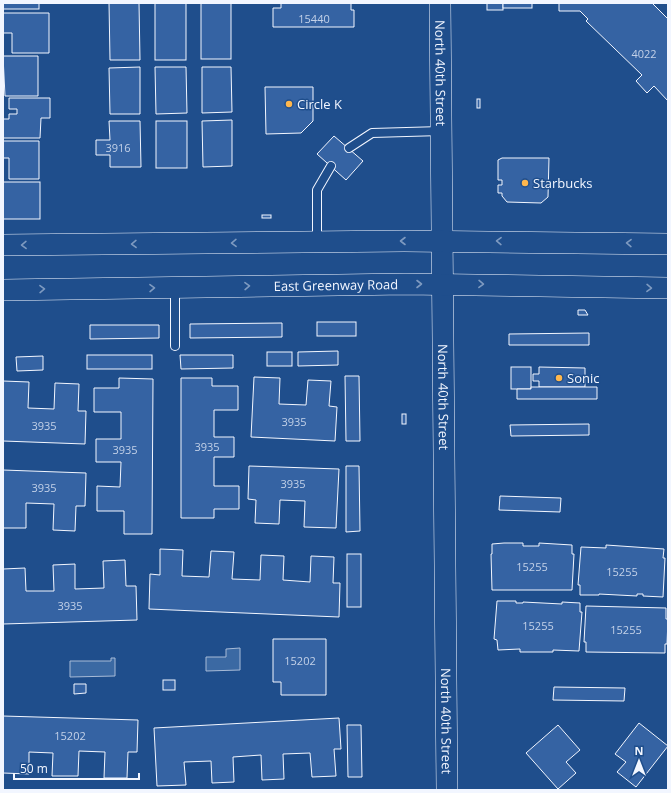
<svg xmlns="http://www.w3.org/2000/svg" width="671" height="793" font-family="'Open Sans',sans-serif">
	<rect width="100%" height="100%" fill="#1f4e8c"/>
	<g fill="#3b69a3" stroke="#a8bbd7">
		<polygon points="240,648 240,670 206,671 206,657 226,657 226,649"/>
		<polygon points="111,658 115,658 115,676 70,677 70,661 111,661"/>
	</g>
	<g fill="#3563a3" stroke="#f2f6ff">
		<rect x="3" y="3" width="36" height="6"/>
		<polygon points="109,3 139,3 140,60 110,60"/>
		<rect x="155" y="3" width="31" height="57"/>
		<rect x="201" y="3" width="30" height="56"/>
		<polygon points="281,3 351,3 351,10 354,10 354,27 273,27 273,8 281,8"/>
		<rect x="487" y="3" width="16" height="7"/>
		<rect x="503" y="3" width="29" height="5"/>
		<polygon points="559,3 652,3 668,19 668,101 654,86 647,93 636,81 642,75 586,21 588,19 580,11 559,11"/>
		<polygon points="3,13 49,13 49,53 12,53 12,33 3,33"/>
		<polygon points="3,56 38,56 38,96 5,96"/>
		<polygon points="140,67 140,114 110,114 109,68"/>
		<polygon points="155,67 186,67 187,113 156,114"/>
		<polygon points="202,67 231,67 232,112 202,113"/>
		<polygon points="265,87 313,87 313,121 301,133 266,134"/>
		<polygon points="9,98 50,98 50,118 41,118 40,138 3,138 3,119 9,119 9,114 17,114 17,109 9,109"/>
		<rect x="477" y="99" width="3" height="9"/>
		<polygon points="232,120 232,166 203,167 202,121"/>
		<polygon points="109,121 140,121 141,167 110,167 110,155 96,155 96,140 110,140"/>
		<rect x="156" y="121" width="31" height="47"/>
		<polygon points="334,136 363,161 346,180 317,154"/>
		<polygon points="3,141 39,141 39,179 9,179 9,158 3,158"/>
		<polygon points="502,158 549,158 548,197 541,203 507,202 502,196 502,193 498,193 498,185 502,185 502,180 498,180 498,160"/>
		<rect x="3" y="182" width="37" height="37"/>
		<rect x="262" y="215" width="9" height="3"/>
		<polygon points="578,310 585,310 588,315 578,315"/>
		<rect x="317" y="322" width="39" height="14"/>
		<polygon points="282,323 282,337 190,338 190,324"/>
		<polygon points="90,325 159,325 159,338 90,339"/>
		<polygon points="589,333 589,345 509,345 509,334"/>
		<polygon points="338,351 338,365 298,366 298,352"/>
		<rect x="267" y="352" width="25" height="14"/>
		<rect x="87" y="355" width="65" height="14"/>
		<polygon points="180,355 233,355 233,368 181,369"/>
		<polygon points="43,356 43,370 17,371 16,357"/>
		<rect x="511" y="367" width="20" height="22"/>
		<polygon points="539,367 585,368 585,387 539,387 539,381 533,381 533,374 539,374"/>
		<polygon points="345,376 359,376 360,441 346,441"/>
		<polygon points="254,377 280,378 279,404 306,405 308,380 331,381 329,406 337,407 335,441 251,437"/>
		<polygon points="119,378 153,379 152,534 124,534 124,511 97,511 97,486 120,487 121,462 96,462 96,439 121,439 121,412 94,412 94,388 119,388"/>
		<polygon points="181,378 212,378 212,386 238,386 238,410 214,410 214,437 234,437 234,457 214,457 214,486 239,486 239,509 214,509 214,518 181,518"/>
		<polygon points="3,381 29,382 28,408 54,409 55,383 79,384 78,411 86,411 85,444 3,441"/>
		<polygon points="531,387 597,387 597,399 517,399 517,389 531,389"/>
		<rect x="402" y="414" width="4" height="10"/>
		<polygon points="589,424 589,435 511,436 510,425"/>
		<polygon points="249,466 339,469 336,528 304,527 305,501 280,500 279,524 255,523 256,500 248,499"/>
		<polygon points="346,466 359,466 360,531 346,532"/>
		<polygon points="3,470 86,473 85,506 76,506 75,531 53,530 54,504 26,503 26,528 3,528"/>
		<polygon points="500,496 561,498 560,512 499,510"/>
		<polygon points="504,543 523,543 523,546 539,546 539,543 572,545 572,554 574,554 572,590 492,590 491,554 492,554 492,544"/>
		<polygon points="606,545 664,549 663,558 665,558 663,597 643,596 643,594 637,594 637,596 599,594 599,595 580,595 580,585 578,585 581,547 606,548"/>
		<polygon points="160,549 183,550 182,576 209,577 211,551 234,552 232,579 260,580 261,555 284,556 283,580 310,582 311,556 334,557 333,583 340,583 339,617 149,609 150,574 160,575"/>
		<rect x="347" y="554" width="14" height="53"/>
		<polygon points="125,560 126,586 136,586 137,620 3,624 3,569 25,568 26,591 54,591 53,565 75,564 75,589 104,588 103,561"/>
		<polygon points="497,601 516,601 516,603 523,603 523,602 562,604 562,602 580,603 580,612 582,612 579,651 553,650 553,652 520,652 520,649 498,650 497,640 494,639"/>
		<polygon points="586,606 666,608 666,619 668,619 667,644 665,644 665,653 586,652 586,642 584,642"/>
		<polygon points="273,639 326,639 326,695 281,695 281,682 273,682"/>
		<rect x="163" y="680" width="12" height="10"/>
		<polygon points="74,684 86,684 86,693 74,694"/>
		<polygon points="554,687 625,688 624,701 553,700"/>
		<polygon points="3,716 138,720 137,752 128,752 127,778 104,778 105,752 79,751 78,776 52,776 53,753 29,752 29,774 3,773"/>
		<polygon points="339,718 341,749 334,749 336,776 312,777 310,753 283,754 284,779 262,780 261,755 233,757 234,782 212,783 211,761 184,762 186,785 157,786 154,728"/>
		<polygon points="639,723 668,746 636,787 617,772 626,762 615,754"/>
		<polygon points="347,725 361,725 362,777 348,777"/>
		<polygon points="558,725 580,750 566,762 576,773 558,789 526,753"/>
	</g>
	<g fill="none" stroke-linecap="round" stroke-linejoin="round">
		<g stroke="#f2f6ff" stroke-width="10">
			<g id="service">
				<polyline points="349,148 372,133 441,131"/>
				<polyline points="317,241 317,190 331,166"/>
				<polyline points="175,346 175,287"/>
			</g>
		</g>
		<g stroke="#f2f6ff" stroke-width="22">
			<g id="secondary">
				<path id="s1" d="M440,3L447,790"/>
				<polyline points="3,245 404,241 668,244"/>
				<path id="s2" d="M3,290L406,284L668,288"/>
			</g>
		</g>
		<use href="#service" stroke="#1f4e8c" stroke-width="8"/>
		<use href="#secondary" stroke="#1f4e8c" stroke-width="21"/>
	</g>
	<defs><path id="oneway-chevron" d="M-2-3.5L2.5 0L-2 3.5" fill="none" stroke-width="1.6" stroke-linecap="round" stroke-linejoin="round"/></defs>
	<g stroke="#7e9ac0">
		<use href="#oneway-chevron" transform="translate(403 241) rotate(180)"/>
		<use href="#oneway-chevron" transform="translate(499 241) rotate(-179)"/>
		<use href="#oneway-chevron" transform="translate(234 243) rotate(179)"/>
		<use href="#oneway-chevron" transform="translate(629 243) rotate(-179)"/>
		<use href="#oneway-chevron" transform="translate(134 244) rotate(179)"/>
		<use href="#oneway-chevron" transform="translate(24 245) rotate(179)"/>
		<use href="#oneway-chevron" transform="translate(419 284)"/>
		<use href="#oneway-chevron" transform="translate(481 284) rotate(1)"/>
		<use href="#oneway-chevron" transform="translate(247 286) rotate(-1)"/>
		<use href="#oneway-chevron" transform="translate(152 288) rotate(-1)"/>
		<use href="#oneway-chevron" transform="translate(649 288) rotate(1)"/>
		<use href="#oneway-chevron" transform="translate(42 289) rotate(-1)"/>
	</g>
	<g fill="#ffb74d" stroke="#1f4e8c" stroke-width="1.5">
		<circle cx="289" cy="104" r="4"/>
		<circle cx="525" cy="183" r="4"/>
		<circle cx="559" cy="378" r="4"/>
	</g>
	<g text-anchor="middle" stroke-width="3" stroke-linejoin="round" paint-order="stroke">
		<g font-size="11" fill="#c3d1e8">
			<text x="314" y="23">15440</text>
			<text x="644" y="58">4022</text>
			<text x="118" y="152">3916</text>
			<text x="294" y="426">3935</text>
			<text x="44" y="430">3935</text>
			<text x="207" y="451">3935</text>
			<text x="125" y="454">3935</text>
			<text x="293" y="488">3935</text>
			<text x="44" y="492">3935</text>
			<text x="532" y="571">15255</text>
			<text x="622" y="576">15255</text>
			<text x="70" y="610">3935</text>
			<text x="538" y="630">15255</text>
			<text x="626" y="634">15255</text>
			<text x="300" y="665">15202</text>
			<text x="70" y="740">15202</text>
		</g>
		<g font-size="13" fill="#f2f6ff" stroke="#1f4e8c">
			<text dy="5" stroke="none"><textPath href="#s1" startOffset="70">North 40th Street</textPath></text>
			<text dy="5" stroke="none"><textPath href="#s2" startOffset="333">East Greenway Road</textPath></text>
			<text dy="5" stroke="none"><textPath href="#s1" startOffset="394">North 40th Street</textPath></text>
			<text dy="5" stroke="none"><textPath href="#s1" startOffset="718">North 40th Street</textPath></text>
		</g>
		<g font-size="13" fill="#f2f6ff" stroke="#1f4e8c" text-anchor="start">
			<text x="297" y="109">Circle K</text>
			<text x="533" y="188">Starbucks</text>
			<text x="567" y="383">Sonic</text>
		</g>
	</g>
	<rect width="671" height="793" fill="none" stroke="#f2f6ff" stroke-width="8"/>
	<g transform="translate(639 761)" stroke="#1f4e8c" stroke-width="3" paint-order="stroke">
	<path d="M0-3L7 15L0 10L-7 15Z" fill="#f2f6ff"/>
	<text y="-6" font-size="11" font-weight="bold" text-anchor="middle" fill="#f2f6ff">N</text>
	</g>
	<path d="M14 773v6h125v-6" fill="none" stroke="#f2f6ff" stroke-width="2"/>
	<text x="20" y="773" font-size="12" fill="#f2f6ff" stroke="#1f4e8c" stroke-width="3" paint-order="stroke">50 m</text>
</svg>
